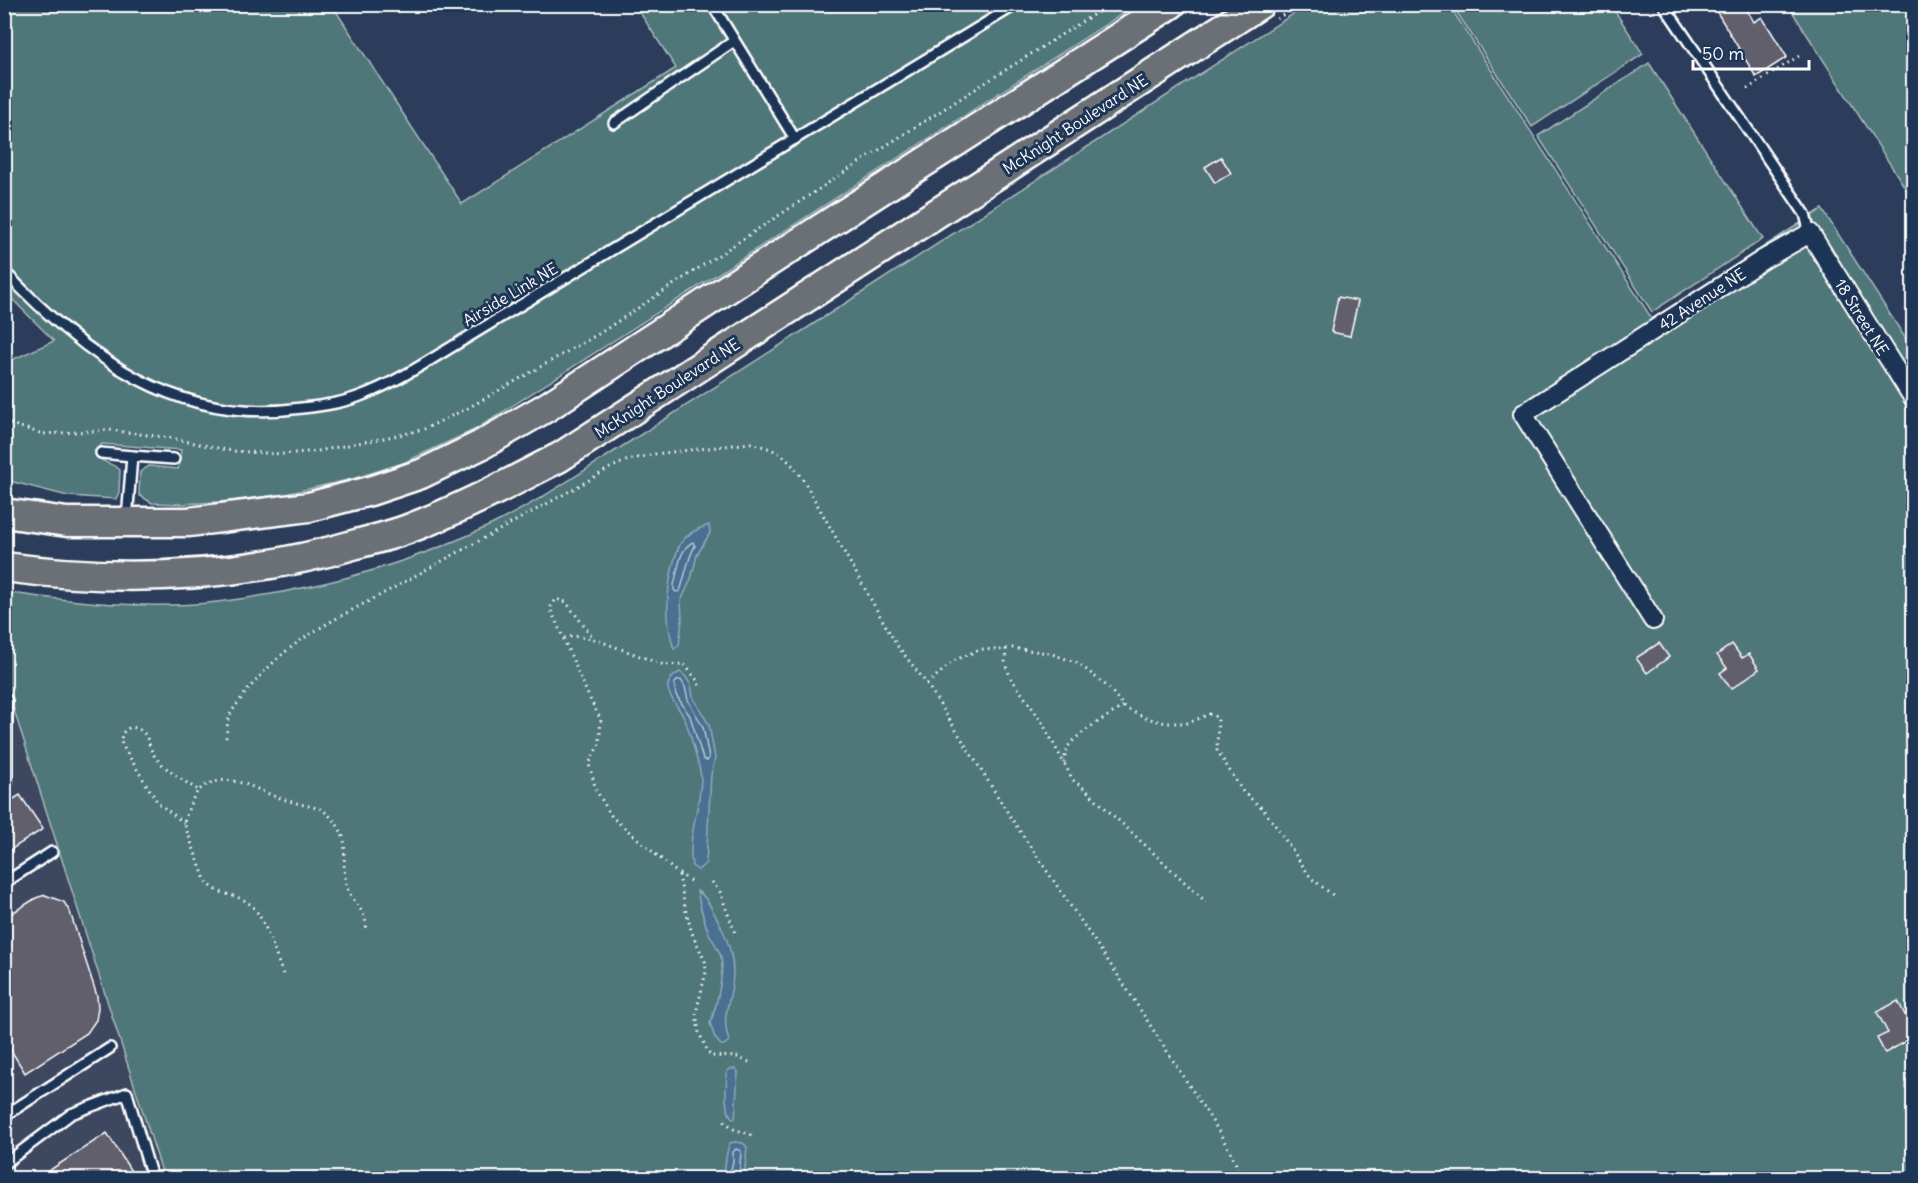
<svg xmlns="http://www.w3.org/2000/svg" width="1918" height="1183" font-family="Delius,sans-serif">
	<rect width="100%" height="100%" fill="#2b3d5b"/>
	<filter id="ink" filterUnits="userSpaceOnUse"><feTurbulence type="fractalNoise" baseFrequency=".0167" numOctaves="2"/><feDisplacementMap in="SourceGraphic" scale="12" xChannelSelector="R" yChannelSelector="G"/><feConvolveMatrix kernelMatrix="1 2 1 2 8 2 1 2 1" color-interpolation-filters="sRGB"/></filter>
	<g filter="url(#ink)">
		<polygon fill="#3c4760" points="5,682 164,1178 5,1178"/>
		<g fill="#507679" stroke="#a8babc" stroke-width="1.5">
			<path d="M5,5H332L462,204L676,68L635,5H1136L478,428L403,463L352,479L286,494L233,501L182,504L152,503L139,495L140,472L149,466L178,469L181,450L102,444L97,450V456C104,464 113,463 120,470L119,492L116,499L68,496L5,480V363L54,341L5,292Z"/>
			<path d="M1307,5H1449L1652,319L1822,209L1913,350V1178H164L5,682L4,592C75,602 147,610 217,602C312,591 407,565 493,524C539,501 582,472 626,444C690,403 754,362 818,321C981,216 1144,110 1307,5Z"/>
			<polygon points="1452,5 1611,5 1643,54 1532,127"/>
			<polygon points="1788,5 1913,5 1913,200"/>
			<polygon points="1649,63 1763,239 1652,312 1538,136"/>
		</g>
		<g fill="#486f90" stroke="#91a9bc" stroke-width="1.5">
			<path d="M709,525L710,533L697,555L691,579L681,601L682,620L679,645L674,649C665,621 666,594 673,565C675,558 677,549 681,543C687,534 699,528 709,525Z"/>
			<path d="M680,672L685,676L691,685L693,697L709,725L715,758L711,775L706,863L698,870L692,866C687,837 700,809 701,779C701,769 696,758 694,748C691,738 688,726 684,717C675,701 655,685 680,672Z"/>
			<path d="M697,891C706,896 709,904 714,913C727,936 736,959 732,985C729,1008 721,1016 729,1041L724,1045H721L715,1038L710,1023C716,1008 726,969 720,954C717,946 712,940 709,933C703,919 700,906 697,891Z"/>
			<path d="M731,1069H736L738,1072L735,1118L733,1119C722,1106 727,1087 727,1071Z"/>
			<path d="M735,1142L743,1143L747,1147L744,1178H723C726,1167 725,1153 730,1143Z"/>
		</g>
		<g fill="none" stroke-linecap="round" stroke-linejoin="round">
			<g stroke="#b6c5d3" stroke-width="1.5">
				<path d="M693,542L695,546C688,557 685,577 680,591L676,592L674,590V585C678,571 679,548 693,542Z"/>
				<polygon points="678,680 681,680 685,687 688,700 703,727 709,758 707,761 703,759 690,716 676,695 674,684"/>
				<polyline points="729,1178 733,1161 733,1152 736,1149 741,1151 739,1178"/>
			</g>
		</g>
		<g fill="#625f6d" stroke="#fff" stroke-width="1.5">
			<polygon points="1712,4 1743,4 1754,22 1762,17 1787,57 1756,77"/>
			<polygon points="1221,157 1231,173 1215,183 1205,167"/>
			<polygon points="1338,297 1358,301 1350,336 1331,332"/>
			<polygon points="1659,643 1669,657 1647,673 1636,658"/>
			<polygon points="1732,644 1742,658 1749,654 1759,669 1731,689 1720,673 1727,668 1717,655"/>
			<polygon points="20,795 43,829 4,854 4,805"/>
			<polygon points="45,895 64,902 70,912 97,996 98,1008 96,1020 87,1033 25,1073 4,1039 4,918 36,898"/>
			<polygon points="1898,1001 1908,1021 1914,1019 1914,1037 1885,1053 1877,1038 1888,1033 1877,1012"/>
			<polygon points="107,1133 136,1179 36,1179"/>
		</g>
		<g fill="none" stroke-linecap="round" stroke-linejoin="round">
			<g stroke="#fff" stroke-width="14">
				<g id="lane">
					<polyline points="712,4 795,139"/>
					<polyline points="1663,4 1805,214 1810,233"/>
					<polyline points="614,123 734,41"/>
					<path d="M4,271C87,357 176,426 302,408C322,406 342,403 360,396C382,388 402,377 422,365L1017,4"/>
					<polyline points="101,453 132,456"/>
					<polyline points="127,520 132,456 174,459"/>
					<polyline points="4,696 7,701 7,782 4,784"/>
					<polyline points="4,883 52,852"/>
					<polyline points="4,1116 110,1048"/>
					<polyline points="4,1164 71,1114 127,1093 152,1178"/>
				</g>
			</g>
			<g stroke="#fff" stroke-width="22">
				<polyline id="street" points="1653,620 1523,414 1764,259 1810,233 1914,399"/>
			</g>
			<g stroke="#fff" stroke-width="33">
				<g id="primary">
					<polyline points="4,513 67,522 189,522 309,507 370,491 421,474 481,445 547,407 750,274 1171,4"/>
					<path d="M4,567C124,583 244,578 360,543C376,539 392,535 408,529C461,509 510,483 560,457L1260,4"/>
				</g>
			</g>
			<g stroke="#fff" stroke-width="3" stroke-dasharray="1.5 4.5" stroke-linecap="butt">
				<polyline points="1277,19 1299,4"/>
				<polyline points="1747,89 1802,54"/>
				<polyline points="4,422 43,434 109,430 171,438 232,451 283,454 318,451 404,434 424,429 468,408 600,333 860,162 1110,4"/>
				<polyline points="564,638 576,636 592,639"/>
				<polyline points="1006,649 1005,664 1011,678 1042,722 1073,780 1087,791 1206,902"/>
				<polyline points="927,684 955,660 981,649 998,650 1012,648 1049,653 1078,663 1108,687 1125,708 1146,718 1166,723 1188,723 1210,714 1218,718 1217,750 1243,792 1263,809 1280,832 1311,878 1334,896"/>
				<path d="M226,738C227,730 227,723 230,715C238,699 269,665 284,653C319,624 366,604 406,581C474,543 543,507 610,468L628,460L655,454L751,443L771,449L783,456L793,466L804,481L896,644L927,684L1015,824L1119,977L1218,1130L1235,1161L1240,1178"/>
				<path d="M1064,763C1065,759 1065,753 1067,749C1073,735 1110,715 1124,706"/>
				<path d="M184,823L158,803L122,745C120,736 122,731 131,727C151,730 146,745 156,758C167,771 184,781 198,790"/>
				<polyline points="679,875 685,908 692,933 705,961 706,972 696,1013 699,1033 710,1056 737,1057 749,1062"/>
				<polyline points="690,881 674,870 612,817 596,790 589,764 599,744 601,720 589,697 550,608 556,599 566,602 594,639 664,665 684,664 697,680 701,689"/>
				<polyline points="712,882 720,892 735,933"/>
				<path d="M283,974C275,955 266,919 251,905C235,891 215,898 204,877L184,823C189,807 193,789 211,783C236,774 257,791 280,798C293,803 307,805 320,809C327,812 335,821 339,828C349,843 342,860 345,877C347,894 352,896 360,909C365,915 366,923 367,930"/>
				<polyline points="724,1121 734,1129 752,1135"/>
			</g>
			<use href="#lane" stroke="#1d3557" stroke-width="9"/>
			<use href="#street" stroke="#1d3557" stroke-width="18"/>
			<use href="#primary" stroke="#6a7074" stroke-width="28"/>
		</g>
	</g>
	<g text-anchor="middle" stroke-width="6" stroke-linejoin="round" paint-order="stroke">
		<g font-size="16" fill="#fff" stroke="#1d3557">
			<text transform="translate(1075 124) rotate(-33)" y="6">McKnight Boulevard NE</text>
			<text transform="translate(510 294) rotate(-31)" y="6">Airside Link NE</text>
			<text transform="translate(1702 299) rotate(-33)" y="6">42 Avenue NE</text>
			<text transform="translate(1862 317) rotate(58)" y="6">18 Street NE</text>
			<text transform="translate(667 388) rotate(-33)" y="6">McKnight Boulevard NE</text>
		</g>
	</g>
	<rect width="1918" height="1183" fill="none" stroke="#1d3557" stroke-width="24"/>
	<rect x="12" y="12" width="1894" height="1159" fill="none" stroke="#fff" stroke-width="2" filter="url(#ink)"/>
	<path d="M1693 60v9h116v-9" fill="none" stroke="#ffffff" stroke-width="3"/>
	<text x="1702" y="60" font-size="18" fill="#ffffff" stroke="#1d3557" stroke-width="4.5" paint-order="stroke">50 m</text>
</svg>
